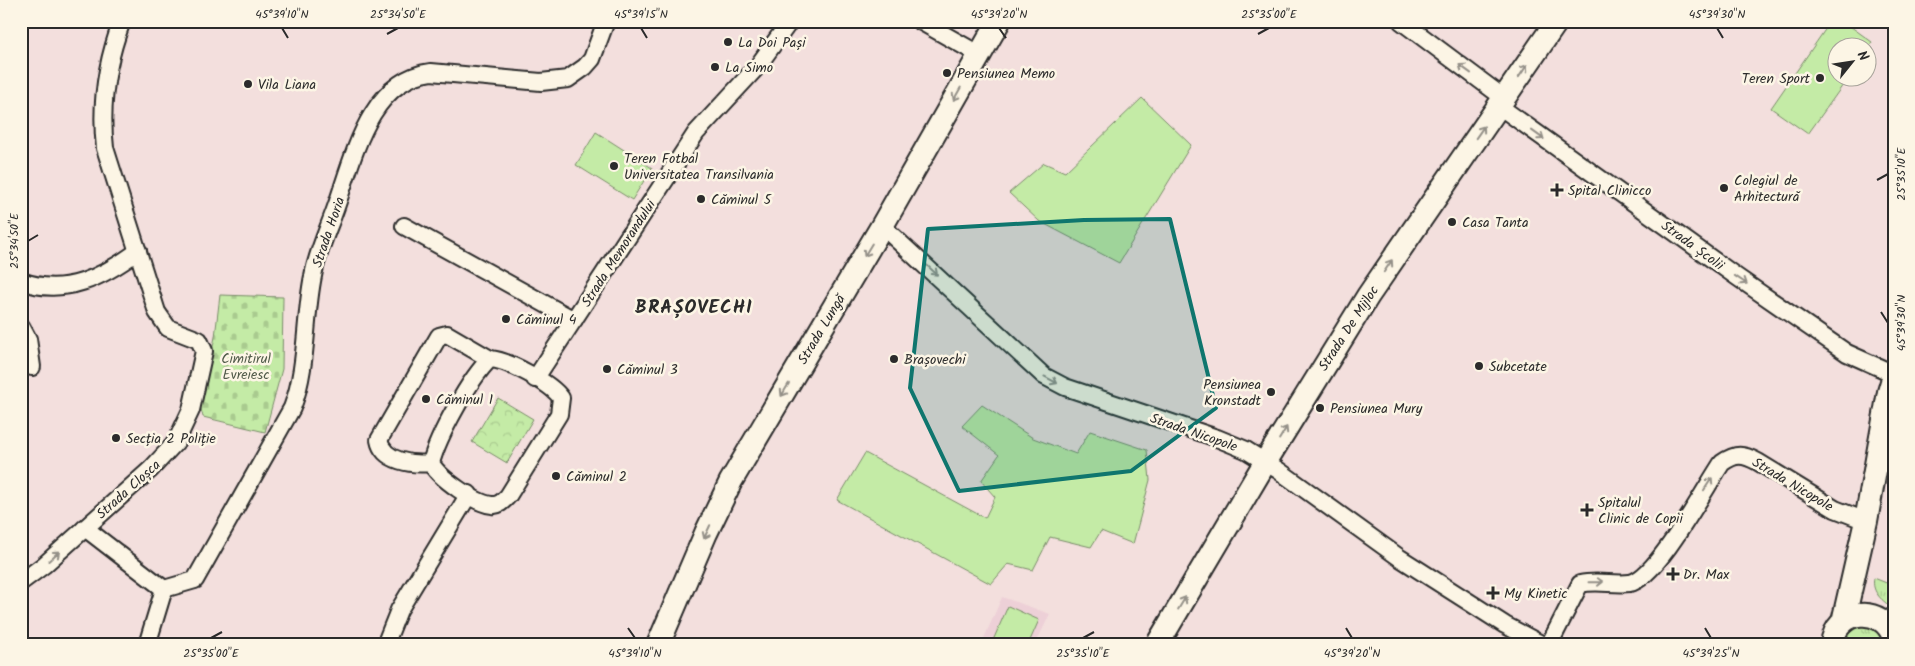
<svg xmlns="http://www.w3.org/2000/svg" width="1915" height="666" font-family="Kalam,sans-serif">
	<defs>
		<pattern id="grass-tufts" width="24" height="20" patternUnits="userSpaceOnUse" patternTransform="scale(1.25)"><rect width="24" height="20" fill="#c4eba6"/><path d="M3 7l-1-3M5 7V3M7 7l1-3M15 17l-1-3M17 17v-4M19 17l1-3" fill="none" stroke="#a9ca8f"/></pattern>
		<pattern id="cemetery-stones" width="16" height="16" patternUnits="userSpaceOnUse" patternTransform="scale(1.25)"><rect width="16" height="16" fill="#c4eba6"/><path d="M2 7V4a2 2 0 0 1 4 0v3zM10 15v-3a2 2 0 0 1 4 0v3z" fill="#a9ca8f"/></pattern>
		<pattern id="park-crowns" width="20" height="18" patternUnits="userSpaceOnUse" patternTransform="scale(1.25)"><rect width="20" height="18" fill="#c4eba6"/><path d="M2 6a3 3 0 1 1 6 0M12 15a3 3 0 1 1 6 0" fill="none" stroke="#a9ca8f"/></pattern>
	</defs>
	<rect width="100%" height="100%" fill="#f3dfdd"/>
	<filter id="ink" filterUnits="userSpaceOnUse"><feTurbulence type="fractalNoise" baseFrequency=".02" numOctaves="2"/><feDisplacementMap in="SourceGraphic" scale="10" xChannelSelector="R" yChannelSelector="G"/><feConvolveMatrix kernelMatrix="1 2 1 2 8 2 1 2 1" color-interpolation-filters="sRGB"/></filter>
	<g filter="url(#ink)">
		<polygon fill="#edd0d7" points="1002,597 1050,614 1035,645 981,645"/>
		<g fill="url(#grass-tufts)" stroke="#788b68">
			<path d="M1874,578L1894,586V609C1883,601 1871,593 1874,578Z"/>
			<path d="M1858,625C1871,626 1882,629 1883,645H1844L1847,633Z"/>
		</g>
		<polygon fill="url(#cemetery-stones)" stroke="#788b68" points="220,295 283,297 282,369 265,432 203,417 200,405 215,337"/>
		<polygon fill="url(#park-crowns)" stroke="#788b68" points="498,398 533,419 507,463 472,442"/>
		<g fill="#c4eba6" stroke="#788b68">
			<polygon points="1831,21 1843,21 1872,42 1868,48 1838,48 1838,78 1848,78 1808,134 1771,108"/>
			<polygon points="1142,98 1191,145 1119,263 1039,221 1009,193 1044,163 1065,172"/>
			<polygon points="596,132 652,168 632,200 576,165"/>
			<polygon points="982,405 1033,438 1076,454 1090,431 1147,450 1150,480 1133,544 1101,531 1091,547 1050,537 1033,570 1008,564 991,584 837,500 865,453 985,518 995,497 981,481 999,455 962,426"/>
			<polygon points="1008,606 1039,620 1028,645 991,645"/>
		</g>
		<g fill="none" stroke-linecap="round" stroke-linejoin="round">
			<g stroke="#2b2b2b" stroke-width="20">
				<g id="street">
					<polyline points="920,21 980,55"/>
					<polyline points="1401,21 1504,98"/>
					<polyline points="1499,106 1737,277 1847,353 1894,374"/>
					<polyline points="404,226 574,320"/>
					<polyline points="882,226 1044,376 1065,387 1217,438 1246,450 1278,470 1400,558 1505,625 1543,645"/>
					<path d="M21,281C65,297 103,277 138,251"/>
					<polyline points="21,326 28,339 32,367"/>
					<path d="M490,359C507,360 551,383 561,398L559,414L508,496C503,501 499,506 492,505C476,504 438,477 431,463C438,436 470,378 490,359Z"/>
					<polyline points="535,379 696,133 757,67 790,21"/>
					<path d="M431,463C413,465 383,462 379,440L439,336L447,334L490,359"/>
					<path d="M85,528L164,589L195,580L292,408C308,366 304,320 313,276C317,253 328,230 336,207C353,159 369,80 431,72L541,82L568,79L585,67L592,59L606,21"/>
					<path d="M21,582L44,565L151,469L176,442L191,410L204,351L199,340L168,328L157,312L105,148C100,104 106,63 122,21"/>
					<polyline points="147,645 164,589"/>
					<polyline points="385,645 399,610 469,494"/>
					<path d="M1549,645L1580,584C1597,580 1613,585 1630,583C1657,578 1705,488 1722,463C1736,453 1743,454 1758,462L1835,509L1866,521"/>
				</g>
			</g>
			<g stroke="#2b2b2b" stroke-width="26">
				<g id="secondary">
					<polyline points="1843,622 1866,521 1889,392 1894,375"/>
					<polyline points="658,645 706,533 731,481 882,226 999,21"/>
					<polyline points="1157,645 1266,461 1368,296 1557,21"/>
					<path d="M1832,645C1835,608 1883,604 1894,638"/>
				</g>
			</g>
			<use href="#street" stroke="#fcf5e5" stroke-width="16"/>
			<use href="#secondary" stroke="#fcf5e5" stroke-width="22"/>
		</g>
		<defs><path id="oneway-shaft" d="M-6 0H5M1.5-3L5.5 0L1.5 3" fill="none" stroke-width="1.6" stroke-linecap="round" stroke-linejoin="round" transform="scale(1.25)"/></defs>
		<g stroke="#949088">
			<use href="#oneway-shaft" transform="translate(1465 69) rotate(-144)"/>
			<use href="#oneway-shaft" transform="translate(1523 71) rotate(-56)"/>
			<use href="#oneway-shaft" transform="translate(957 94) rotate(120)"/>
			<use href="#oneway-shaft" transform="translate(1480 132) rotate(-55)"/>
			<use href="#oneway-shaft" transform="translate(1538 135) rotate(36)"/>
			<use href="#oneway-shaft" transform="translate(868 250) rotate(121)"/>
			<use href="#oneway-shaft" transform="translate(1388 266) rotate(-56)"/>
			<use href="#oneway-shaft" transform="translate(932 270) rotate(43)"/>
			<use href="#oneway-shaft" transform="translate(1741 280) rotate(34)"/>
			<use href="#oneway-shaft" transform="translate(1051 380) rotate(28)"/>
			<use href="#oneway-shaft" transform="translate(785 390) rotate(121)"/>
			<use href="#oneway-shaft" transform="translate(1283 433) rotate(-59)"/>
			<use href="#oneway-shaft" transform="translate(1708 484) rotate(-57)"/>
			<use href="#oneway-shaft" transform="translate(707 532) rotate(115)"/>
			<use href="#oneway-shaft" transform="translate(54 556) rotate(-42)"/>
			<use href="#oneway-shaft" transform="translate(1596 582) rotate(-1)"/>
			<use href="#oneway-shaft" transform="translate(1182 603) rotate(-59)"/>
		</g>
	</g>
	<path fill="#0f766e" fill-opacity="0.2" stroke="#0f766e" stroke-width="4" stroke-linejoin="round" d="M1170,219L1216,408L1131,471L959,491L910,388L928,229L1084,220Z"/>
	<path fill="none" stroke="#2b2b2b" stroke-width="2" d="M282,28L288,38M641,28L647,38M999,28L1006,38M1717,28L1723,38M387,34L398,28M1258,34L1269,28M1877,180L1888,174M28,241L38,235M1881,312L1888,323M628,628L635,638M1346,628L1352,638M1705,628L1711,638M211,638L222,632M1083,638L1094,632"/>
	<g fill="#2b2b2b" stroke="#fcf5e5" stroke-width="2">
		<circle cx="728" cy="42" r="5"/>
		<circle cx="715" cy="67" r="5"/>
		<circle cx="947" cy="73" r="5"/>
		<circle cx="1820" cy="78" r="5"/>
		<circle cx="248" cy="84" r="5"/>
		<circle cx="614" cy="166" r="5"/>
		<circle cx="1724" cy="188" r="5"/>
		<path d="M1554.5 182.5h5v5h5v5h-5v5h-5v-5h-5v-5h5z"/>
		<circle cx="701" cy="199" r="5"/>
		<circle cx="1452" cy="222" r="5"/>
		<circle cx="506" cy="319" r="5"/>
		<circle cx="894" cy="359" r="5"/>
		<circle cx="1479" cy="366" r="5"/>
		<circle cx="607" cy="369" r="5"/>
		<circle cx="1271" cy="392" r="5"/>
		<circle cx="426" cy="399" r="5"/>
		<circle cx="1320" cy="408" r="5"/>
		<circle cx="116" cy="438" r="5"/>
		<circle cx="556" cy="476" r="5"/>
		<path d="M1584.5 502.5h5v5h5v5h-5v5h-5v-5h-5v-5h5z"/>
		<path d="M1670.5 566.5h5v5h5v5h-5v5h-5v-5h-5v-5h5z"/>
		<path d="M1490.5 585.5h5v5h5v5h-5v5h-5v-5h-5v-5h5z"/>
	</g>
	<g text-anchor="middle" stroke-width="5" stroke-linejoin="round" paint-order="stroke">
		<g font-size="14" fill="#2b2b2b" stroke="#fcf5e5" text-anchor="start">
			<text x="738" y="47">La Doi Pași</text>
			<text x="725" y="72">La Simo</text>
			<text x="957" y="78">Pensiunea Memo</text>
			<text x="1810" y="83" text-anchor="end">Teren Sport</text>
			<text x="258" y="89">Vila Liana</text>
			<text x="624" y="163">Teren Fotbal<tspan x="624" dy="16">Universitatea Transilvania</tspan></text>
			<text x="1734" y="185">Colegiul de<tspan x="1734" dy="16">Arhitectură</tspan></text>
			<text x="1568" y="195">Spital Clinicco</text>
			<text x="711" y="204">Căminul 5</text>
			<text x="1462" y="227">Casa Tanta</text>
			<text x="516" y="324">Căminul 4</text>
			<text x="904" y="364">Brașovechi</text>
			<text x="1489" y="371">Subcetate</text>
			<text x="617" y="374">Căminul 3</text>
			<text x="1261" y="389" text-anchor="end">Pensiunea<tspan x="1261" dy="16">Kronstadt</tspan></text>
			<text x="436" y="404">Căminul 1</text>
			<text x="1330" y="413">Pensiunea Mury</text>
			<text x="126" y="443">Secția 2 Poliție</text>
			<text x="566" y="481">Căminul 2</text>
			<text x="1598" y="507">Spitalul<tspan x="1598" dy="16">Clinic de Copii</tspan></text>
			<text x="1683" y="579">Dr. Max</text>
			<text x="1504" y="598">My Kinetic</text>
		</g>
		<g font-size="14" fill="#2b2b2b" stroke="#fcf5e5">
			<text transform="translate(328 232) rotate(-71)" y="5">Strada Horia</text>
			<text transform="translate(1693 245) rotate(36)" y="5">Strada Școlii</text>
			<text transform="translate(618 253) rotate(-57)" y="5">Strada Memorandului</text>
			<text transform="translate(1348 328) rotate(-57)" y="5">Strada De Mijloc</text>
			<text transform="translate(821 329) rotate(-59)" y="5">Strada Lungă</text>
			<text transform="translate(1194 432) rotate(19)" y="5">Strada Nicopole</text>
			<text transform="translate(1793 484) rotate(31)" y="5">Strada Nicopole</text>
			<text transform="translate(128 489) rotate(-42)" y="5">Strada Cloșca</text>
		</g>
		<g font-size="14" fill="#515b4a" stroke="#fcf5e5">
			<text x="246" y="363">Cimitirul<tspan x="246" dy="16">Evreiesc</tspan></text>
		</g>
		<g font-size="19" font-weight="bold" letter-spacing="1" fill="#2b2b2b" stroke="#fcf5e5">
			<text x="694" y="313">BRAȘOVECHI</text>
		</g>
	</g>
	<rect width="1915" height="666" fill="none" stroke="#fcf5e5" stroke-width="55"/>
	<g transform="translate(1852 62) rotate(60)"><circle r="24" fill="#fcf5e5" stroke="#a8a49b"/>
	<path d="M0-4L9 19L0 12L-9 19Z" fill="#2b2b2b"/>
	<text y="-8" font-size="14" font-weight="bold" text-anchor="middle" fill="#2b2b2b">N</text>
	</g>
	<rect x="28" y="28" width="1860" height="610" fill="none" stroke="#2b2b2b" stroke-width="2"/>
	<g font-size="12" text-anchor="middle" fill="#2b2b2b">
		<text x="282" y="18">45°39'10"N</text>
		<text x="398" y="18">25°34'50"E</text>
		<text x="641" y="18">45°39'15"N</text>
		<text x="999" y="18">45°39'20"N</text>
		<text x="1269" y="18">25°35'00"E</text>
		<text x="1717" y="18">45°39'30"N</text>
		<text transform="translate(1901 174) rotate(-90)" y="4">25°35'10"E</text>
		<text transform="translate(14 241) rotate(-90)" y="4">25°34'50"E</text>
		<text transform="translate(1901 323) rotate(-90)" y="4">45°39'30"N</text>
		<text x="211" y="657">25°35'00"E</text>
		<text x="635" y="657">45°39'10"N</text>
		<text x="1083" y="657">25°35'10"E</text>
		<text x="1352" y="657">45°39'20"N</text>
		<text x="1711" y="657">45°39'25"N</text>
	</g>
</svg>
